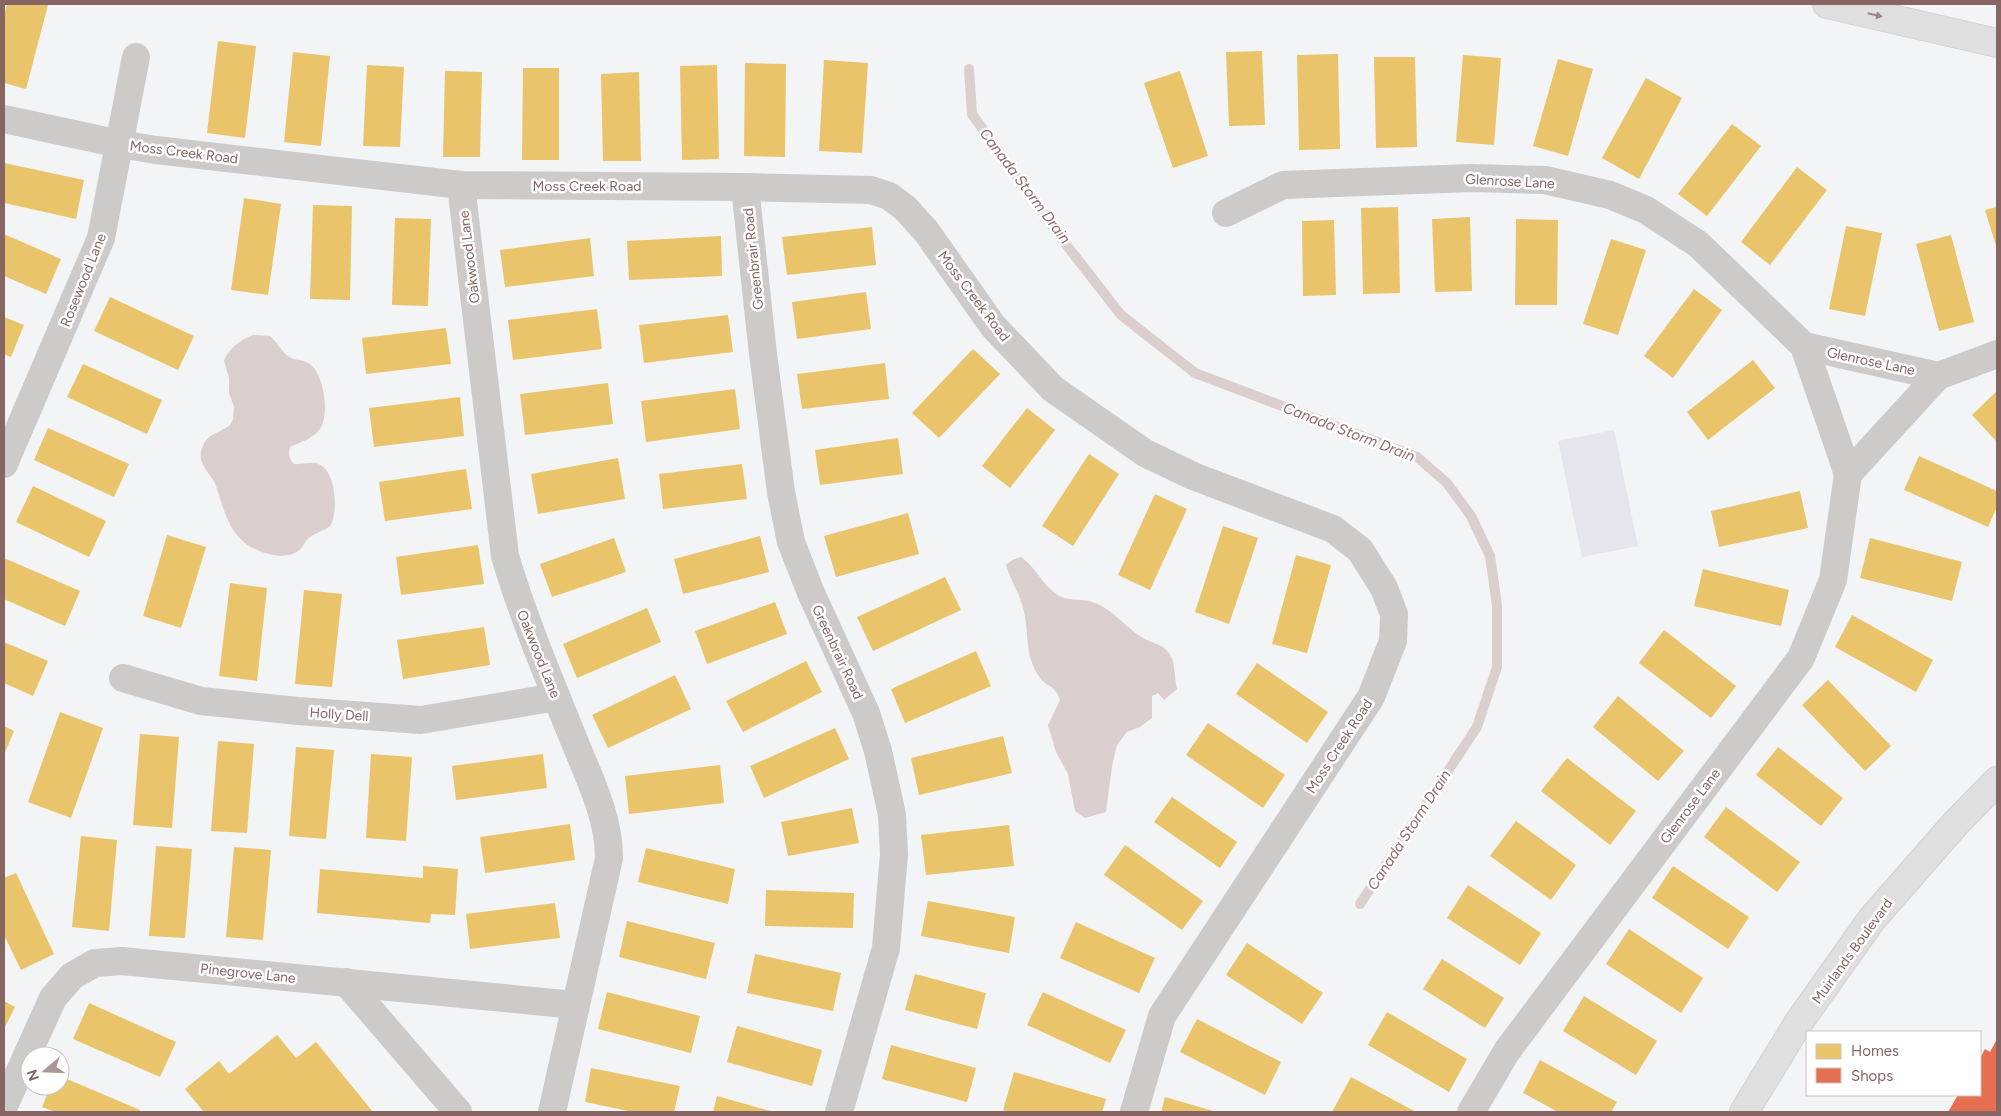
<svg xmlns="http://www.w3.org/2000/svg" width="2001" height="1116" font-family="Figtree,sans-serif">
	<rect width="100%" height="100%" fill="#f3f4f5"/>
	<polygon fill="#e5e5eb" points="1614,430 1638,546 1582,557 1558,441"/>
	<g fill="#dacecf">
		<path d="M253,335L270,336C277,342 281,351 288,356C294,361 303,359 310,364C324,375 330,414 320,429C313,439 300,442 290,447C288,455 289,459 294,464C302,465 311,461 318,464C336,469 339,513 330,526C324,531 317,532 310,537C304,541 303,550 295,553C286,557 274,556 265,553C231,543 226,516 216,486C212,474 198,466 201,452C206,432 217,435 230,425L233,419L234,407L229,393V378L224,361C229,348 240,340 253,335Z"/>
		<path d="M1021,557C1037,568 1042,585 1058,595C1068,602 1081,598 1092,602C1113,608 1126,629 1145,639C1156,645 1167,645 1172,659C1175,667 1175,680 1177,689L1164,700L1158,693L1152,696V718L1140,727L1127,732L1117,745L1112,766L1106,812L1085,818L1075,811L1068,774L1056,752L1048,725L1060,700C1055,684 1045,687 1038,675C1025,654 1029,635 1024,612C1021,596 1011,581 1006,565L1012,560Z"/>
	</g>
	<g fill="#e9c46a">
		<polygon points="7,4 48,5 26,89 4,83 4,18"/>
		<polygon points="218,41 256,46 245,138 207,133"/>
		<polygon points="1262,51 1265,125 1229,126 1226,52"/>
		<polygon points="293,52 330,56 321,146 284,142"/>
		<polygon points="1338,54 1340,149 1299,150 1297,55"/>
		<polygon points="1463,55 1501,58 1494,145 1456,142"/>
		<polygon points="1374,57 1415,57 1417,147 1376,148"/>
		<polygon points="1558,59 1593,69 1568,156 1533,146"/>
		<polygon points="824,60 868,63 862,153 819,151"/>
		<polygon points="745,63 786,64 785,157 744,156"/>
		<polygon points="367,65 404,67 400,147 363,146"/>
		<polygon points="717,65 719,159 682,160 680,66"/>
		<polygon points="523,68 559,68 559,160 522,160"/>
		<polygon points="445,71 482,72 480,157 443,157"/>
		<polygon points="1180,71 1208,156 1173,168 1144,83"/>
		<polygon points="639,72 641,161 603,161 601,74"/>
		<polygon points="1646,78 1682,98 1639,179 1602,158"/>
		<polygon points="1732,124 1761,146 1707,216 1678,194"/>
		<polygon points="4,163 84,180 76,219 4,203"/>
		<polygon points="1797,167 1827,190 1770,265 1741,242"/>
		<polygon points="244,198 281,204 268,295 231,290"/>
		<polygon points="313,205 352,206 350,300 310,299"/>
		<polygon points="1398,207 1400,293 1363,294 1361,208"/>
		<polygon points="1997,207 1997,249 1985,210"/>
		<polygon points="1470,217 1472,291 1435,292 1432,219"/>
		<polygon points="395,218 431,219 428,306 392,305"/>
		<polygon points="1516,219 1558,220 1557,305 1515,305"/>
		<polygon points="1334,220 1336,295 1303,296 1302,221"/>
		<polygon points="1846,226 1882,233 1865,316 1829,309"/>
		<polygon points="872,227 876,265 787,275 782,237"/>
		<polygon points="4,234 61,259 46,294 4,276"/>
		<polygon points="1951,235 1974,322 1939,331 1916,244"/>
		<polygon points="721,236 722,276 629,280 627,241"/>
		<polygon points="590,238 594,276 505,287 500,250"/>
		<polygon points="1611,239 1646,250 1618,335 1583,324"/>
		<polygon points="1694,289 1722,310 1673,378 1644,356"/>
		<polygon points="866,292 871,329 797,339 792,302"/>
		<polygon points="110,297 194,336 178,370 94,331"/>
		<polygon points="597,309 602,349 513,360 508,320"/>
		<polygon points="728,315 733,352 644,363 639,325"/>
		<polygon points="4,317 24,325 11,357 4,354"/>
		<polygon points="446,328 451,364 366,374 362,338"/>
		<polygon points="973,349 1000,374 939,438 912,413"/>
		<polygon points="1753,360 1775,388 1708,440 1687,412"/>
		<polygon points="885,363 889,399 802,409 797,374"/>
		<polygon points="83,364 162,400 147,434 67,397"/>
		<polygon points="608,383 613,424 525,435 520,394"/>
		<polygon points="735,389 740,429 646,442 641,401"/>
		<polygon points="1997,391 1997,442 1972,415"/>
		<polygon points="460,397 464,436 374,447 369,408"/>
		<polygon points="1027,408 1055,430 1010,488 982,466"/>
		<polygon points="48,428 129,464 114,497 34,460"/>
		<polygon points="898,438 903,474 820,485 815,450"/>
		<polygon points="1089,454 1119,474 1073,546 1042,526"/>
		<polygon points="1919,456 1997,491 1997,507 1988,527 1904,490"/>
		<polygon points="618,458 625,499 538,514 531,474"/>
		<polygon points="742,464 747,499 663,509 659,474"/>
		<polygon points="466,469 472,509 385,521 379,482"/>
		<polygon points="33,486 106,521 89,557 16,522"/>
		<polygon points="1800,491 1808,528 1719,547 1711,511"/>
		<polygon points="1155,494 1187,509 1150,590 1118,575"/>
		<polygon points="908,513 919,554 836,577 824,536"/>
		<polygon points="1223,526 1258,538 1229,624 1195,612"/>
		<polygon points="167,535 206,547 181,628 143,616"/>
		<polygon points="760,536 769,572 683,594 674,559"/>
		<polygon points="614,538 626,572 552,597 540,564"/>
		<polygon points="1870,538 1962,562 1952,601 1860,578"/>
		<polygon points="478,545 484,584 401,595 396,557"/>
		<polygon points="1296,555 1331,565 1307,653 1272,644"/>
		<polygon points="4,558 80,591 65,626 4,599"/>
		<polygon points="1703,569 1789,590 1781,626 1694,606"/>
		<polygon points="945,577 961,610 873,651 857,617"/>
		<polygon points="230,583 267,588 257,681 219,676"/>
		<polygon points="304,590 342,594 332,687 295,684"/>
		<polygon points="775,602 787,634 707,664 695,631"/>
		<polygon points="647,608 661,642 577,678 563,644"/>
		<polygon points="1852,615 1933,660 1916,692 1835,647"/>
		<polygon points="484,627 490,665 403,679 397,640"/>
		<polygon points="1664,630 1736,686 1711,718 1639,663"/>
		<polygon points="4,642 48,661 33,696 4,683"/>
		<polygon points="976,651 991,686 905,723 891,689"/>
		<polygon points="806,661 822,692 743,732 726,701"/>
		<polygon points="1257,663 1328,712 1307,743 1236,694"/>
		<polygon points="675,675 691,709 608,748 592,715"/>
		<polygon points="1828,680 1891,746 1865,771 1802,705"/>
		<polygon points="1618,696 1684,751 1658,781 1593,727"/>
		<polygon points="60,712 103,728 71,818 28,802"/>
		<polygon points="1208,723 1285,775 1263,808 1186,755"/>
		<polygon points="4,726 14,731 4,755"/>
		<polygon points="835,728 849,759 764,798 750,766"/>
		<polygon points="140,734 179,737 172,828 133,825"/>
		<polygon points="1003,736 1012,773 919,795 911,758"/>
		<polygon points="218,741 254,744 247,833 211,831"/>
		<polygon points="296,747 334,750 326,839 289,836"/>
		<polygon points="1778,747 1843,798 1821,826 1756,775"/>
		<polygon points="371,754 412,757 406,841 366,838"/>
		<polygon points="543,754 547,788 456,800 452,766"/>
		<polygon points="1567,758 1636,811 1610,845 1541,791"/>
		<polygon points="720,765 724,803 629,814 625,776"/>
		<polygon points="1172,797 1237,842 1220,868 1154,822"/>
		<polygon points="1726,807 1800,862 1777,892 1704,837"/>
		<polygon points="852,808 859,843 788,856 781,822"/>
		<polygon points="1516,821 1576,865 1551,900 1490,856"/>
		<polygon points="570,824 575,860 485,873 480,837"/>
		<polygon points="1009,825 1014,866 926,875 921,835"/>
		<polygon points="81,836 117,840 109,931 72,927"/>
		<polygon points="1125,845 1203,901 1182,930 1104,875"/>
		<polygon points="156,846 192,849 185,938 149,936"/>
		<polygon points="234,847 271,850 263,940 226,937"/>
		<polygon points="646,848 735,869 728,904 638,882"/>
		<polygon points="423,866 458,869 455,915 431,914 430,923 317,913 320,869 423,878"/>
		<polygon points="1673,866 1749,917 1728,949 1652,898"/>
		<polygon points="16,873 54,954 21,970 4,935 4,878"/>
		<polygon points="1468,885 1541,933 1520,965 1447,918"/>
		<polygon points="766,890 854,893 853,928 765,926"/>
		<polygon points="928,901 1015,917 1009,953 921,936"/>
		<polygon points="555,903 560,938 470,949 466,914"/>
		<polygon points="627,921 715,943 706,979 619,957"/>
		<polygon points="1076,922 1155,958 1139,993 1060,958"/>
		<polygon points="1629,929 1703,978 1681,1013 1606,964"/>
		<polygon points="1247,943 1323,993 1302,1024 1226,975"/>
		<polygon points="755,954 841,973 833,1011 747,993"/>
		<polygon points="1442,959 1504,998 1485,1028 1423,989"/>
		<polygon points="915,974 986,993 977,1029 905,1010"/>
		<polygon points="607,992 700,1016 691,1053 598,1029"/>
		<polygon points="1043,992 1126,1030 1110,1063 1027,1025"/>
		<polygon points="1584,996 1657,1041 1636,1075 1563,1031"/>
		<polygon points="4,1001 15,1007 4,1029"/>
		<polygon points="89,1003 176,1042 160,1077 73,1039"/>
		<polygon points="1387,1012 1467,1059 1449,1092 1368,1045"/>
		<polygon points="1197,1019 1281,1062 1265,1095 1180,1052"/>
		<polygon points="737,1026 822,1050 812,1086 727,1062"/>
		<polygon points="277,1035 296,1058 316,1042 373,1112 204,1112 185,1089 219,1061 229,1074"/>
		<polygon points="891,1045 976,1068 967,1102 882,1079"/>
		<polygon points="1540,1060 1617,1102 1611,1112 1558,1112 1523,1093"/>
		<polygon points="591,1068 680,1086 674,1112 633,1112 585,1102"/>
		<polygon points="1014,1072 1106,1099 1102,1112 1011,1112 1003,1110"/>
		<polygon points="60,1076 140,1110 139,1112 55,1112 42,1107 51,1086 60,1086"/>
		<polygon points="1351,1077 1416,1112 1332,1112"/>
		<polygon points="717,1096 774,1112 713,1112"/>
		<polygon points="1165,1097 1217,1112 1161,1112"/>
	</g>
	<polygon fill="#e76f51" points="1997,1039 1997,1112 1948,1112 1958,1095 1980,1095 1980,1058 1985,1049 1990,1052"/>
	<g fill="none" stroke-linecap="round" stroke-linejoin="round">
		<polyline stroke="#dacecf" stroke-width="10" points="969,69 972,114 1061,238 1121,315 1195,373 1417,457 1447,483 1471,516 1490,556 1497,605 1497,667 1477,727 1360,904"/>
		<g stroke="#d2d0d1" stroke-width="30">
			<polyline id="secondary" points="1744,1112 1799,1022 1872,919 1956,823 1997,781"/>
		</g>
		<g stroke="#d2d0d1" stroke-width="30">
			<polyline id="primary" points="1827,4 1997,43"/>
		</g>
		<g stroke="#cdcaca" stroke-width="28">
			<polyline points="4,119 120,144 156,150 461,185 745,187 871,190 889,196 905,208 926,231 993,326 1053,389 1145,453 1193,476 1333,529 1360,550 1384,588 1394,614 1393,641 1371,697 1162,1016 1134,1112"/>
			<path d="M461,185L505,556C523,617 548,676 572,735C587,774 609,814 609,858L552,1112"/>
			<polyline points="745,187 763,354 781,492 791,542 811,593 866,713 878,751 892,815 894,854 886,948 839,1112"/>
			<polyline points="1226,213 1283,185 1471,178 1545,180 1610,195 1646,210 1698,244 1804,346 1848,474 1938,376 1804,346"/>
			<polyline points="1938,376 1997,354"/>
			<polyline points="4,464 101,238 136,57"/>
			<polyline points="123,678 201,701 298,711 421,720 556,697"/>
			<polyline points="346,982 458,1112"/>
			<polyline points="4,1106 53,998 72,976 95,963 122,961 575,1005"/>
			<polyline points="1471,1112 1507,1051 1801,658 1833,580 1848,474"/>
		</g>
		<use href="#secondary" stroke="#e0dfdf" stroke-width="28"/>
		<use href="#primary" stroke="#e0dfdf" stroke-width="28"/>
	</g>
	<defs><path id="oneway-solid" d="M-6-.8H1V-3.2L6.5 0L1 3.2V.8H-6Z" transform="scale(1.25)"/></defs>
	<use fill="#9c8482" href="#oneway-solid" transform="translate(1875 15) rotate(13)"/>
	<g text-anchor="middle" stroke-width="5" stroke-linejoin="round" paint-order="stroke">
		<g font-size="14" fill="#866563" stroke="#fff">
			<text transform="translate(184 152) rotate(7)" y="5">Moss Creek Road</text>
			<text transform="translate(1510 181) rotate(3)" y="5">Glenrose Lane</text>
			<text x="587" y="191">Moss Creek Road</text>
			<text transform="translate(469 257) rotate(-97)" y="5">Oakwood Lane</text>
			<text transform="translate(753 259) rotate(-96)" y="5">Greenbrair Road</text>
			<text transform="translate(83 280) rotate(-68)" y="5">Rosewood Lane</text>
			<text transform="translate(974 296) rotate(53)" y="5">Moss Creek Road</text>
			<text transform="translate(1871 361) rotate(12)" y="5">Glenrose Lane</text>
			<text transform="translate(838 652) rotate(65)" y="5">Greenbrair Road</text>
			<text transform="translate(539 654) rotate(68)" y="5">Oakwood Lane</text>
			<text transform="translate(339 714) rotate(4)" y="5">Holly Dell</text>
			<text transform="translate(1339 746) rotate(-57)" y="5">Moss Creek Road</text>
			<text transform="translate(1690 806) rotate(-53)" y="5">Glenrose Lane</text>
			<text transform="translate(1852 951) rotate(-54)" y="5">Muirlands Boulevard</text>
			<text transform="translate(248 973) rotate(6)" y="5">Pinegrove Lane</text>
		</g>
		<g font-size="15" font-style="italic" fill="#91676c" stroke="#fff">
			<text transform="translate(1025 186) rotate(53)" y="5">Canada Storm Drain</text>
			<text transform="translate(1349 432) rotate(21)" y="5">Canada Storm Drain</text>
			<text transform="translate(1409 830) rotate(-57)" y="5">Canada Storm Drain</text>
		</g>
	</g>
	<rect width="2001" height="1116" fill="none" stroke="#866563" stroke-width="10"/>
	<rect x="1806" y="1031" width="175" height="65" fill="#ffffff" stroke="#cfc1c1"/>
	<rect x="1816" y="1044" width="25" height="15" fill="#e9c46a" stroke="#cfc1c1"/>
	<text x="1851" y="1056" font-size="15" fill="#866563">Homes</text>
	<rect x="1816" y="1068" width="25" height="15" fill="#e76f51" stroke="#cfc1c1"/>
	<text x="1851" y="1081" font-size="15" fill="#866563">Shops</text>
	<g transform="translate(45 1071) rotate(251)"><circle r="24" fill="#ffffff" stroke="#cfc1c1"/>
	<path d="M0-4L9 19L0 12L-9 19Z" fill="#ac9796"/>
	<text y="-8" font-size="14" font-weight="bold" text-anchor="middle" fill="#866563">N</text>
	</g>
</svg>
